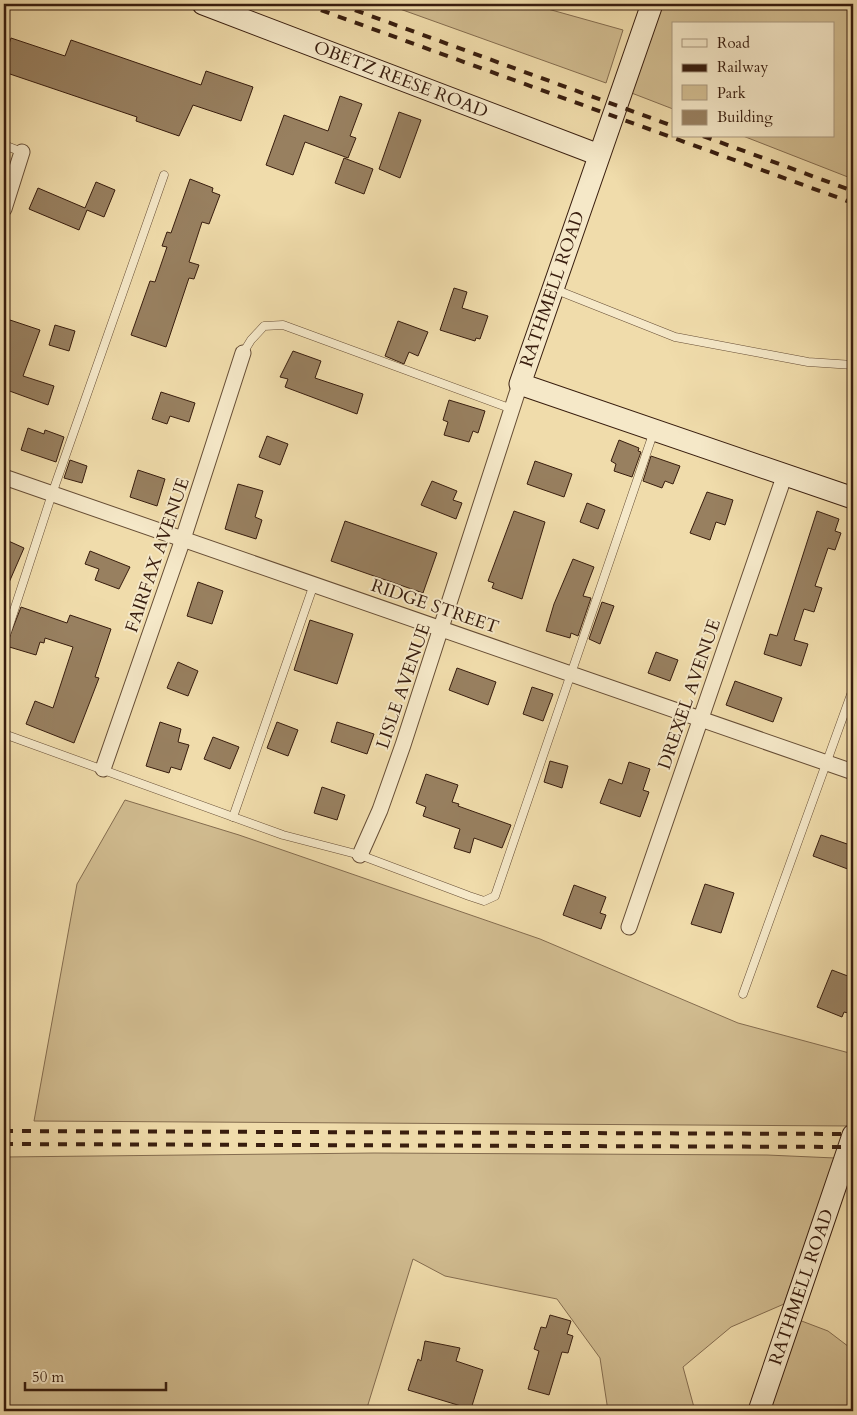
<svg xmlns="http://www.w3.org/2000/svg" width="857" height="1415" font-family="Cardo,serif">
	<rect width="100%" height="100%" fill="#f0dcab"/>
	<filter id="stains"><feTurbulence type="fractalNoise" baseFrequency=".004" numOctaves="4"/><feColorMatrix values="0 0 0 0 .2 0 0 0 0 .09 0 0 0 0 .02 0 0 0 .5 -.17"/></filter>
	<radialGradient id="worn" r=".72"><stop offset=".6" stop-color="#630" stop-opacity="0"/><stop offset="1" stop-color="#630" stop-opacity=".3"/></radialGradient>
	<g fill="#d1bc90" stroke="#846c4f">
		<polygon points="386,4 530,4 623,30 606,83"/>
		<polygon points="660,4 853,4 853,179 743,136 833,136 833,24 673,24 673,109 629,92"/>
		<polygon points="125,800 239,835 540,939 738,1023 853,1054 853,1126 34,1121 77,884"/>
		<polygon points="374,1153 767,1155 835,1158 784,1304 731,1327 683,1367 695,1411 608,1411 600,1358 557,1299 445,1276 413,1259 366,1411 4,1411 4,1157"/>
		<polygon points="799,1320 828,1331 853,1350 853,1411 768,1411"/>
	</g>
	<g fill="#988060" stroke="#381d0e">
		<polygon points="11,38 65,56 71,40 201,85 206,71 253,87 241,121 193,105 179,136 136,121 137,117 4,72 4,58"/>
		<polygon points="340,96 362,104 350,136 356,138 348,158 305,142 293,175 266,165 284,115 328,131"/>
		<polygon points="399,112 421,120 400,178 379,169"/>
		<polygon points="344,158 373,169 364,194 335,183"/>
		<polygon points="190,179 213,188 212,192 220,195 209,224 202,222 189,262 199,265 194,279 189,278 166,347 131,335 150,281 155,282 167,247 162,246 167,232 171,233"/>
		<polygon points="96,182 115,190 104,217 87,210 79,230 29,209 38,188 85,208"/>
		<polygon points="454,288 467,292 462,308 488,316 480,339 476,338 475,341 440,330"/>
		<polygon points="10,320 40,330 23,376 54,386 48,405 4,389 4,338"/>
		<polygon points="398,321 428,332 418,356 409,352 404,364 385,356"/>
		<polygon points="55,325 75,331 69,351 49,345"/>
		<polygon points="293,351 321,361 315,378 363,394 357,414 285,387 288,379 280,377"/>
		<polygon points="161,392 195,403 189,422 170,416 167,424 152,419"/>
		<polygon points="449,400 485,411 478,433 473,431 469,442 444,435 448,422 443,420"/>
		<polygon points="28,428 44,434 45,430 64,437 56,462 21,450"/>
		<polygon points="267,436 288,444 280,465 259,457"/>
		<polygon points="619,440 639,448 638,451 641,452 632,477 614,471 616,464 611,461"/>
		<polygon points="651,456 680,466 673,484 665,481 662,488 643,481"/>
		<polygon points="70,460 87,466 82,483 64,478"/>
		<polygon points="535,461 572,474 564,497 527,484"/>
		<polygon points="138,470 165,479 157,506 130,497"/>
		<polygon points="432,481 457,491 453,500 462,503 456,519 421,505"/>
		<polygon points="238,484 263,491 255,517 262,520 256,539 225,529"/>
		<polygon points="707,492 733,500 725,525 716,522 710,540 690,533"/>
		<polygon points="587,503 605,510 598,529 580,522"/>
		<polygon points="514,511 545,522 522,599 492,588 494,583 488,581"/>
		<polygon points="817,511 839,519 835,531 841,533 835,550 828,548 815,586 822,588 814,612 804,609 794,640 808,644 801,666 764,654 770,634 777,636"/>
		<polygon points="345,521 437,553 423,593 331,561"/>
		<polygon points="4,539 24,548 4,594"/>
		<polygon points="90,551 130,567 119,589 95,580 99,569 85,564"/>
		<polygon points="573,559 594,567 583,596 591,598 578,636 571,633 570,638 546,631 554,604"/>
		<polygon points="198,582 223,591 212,624 187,616"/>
		<polygon points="602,602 614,606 600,644 589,639"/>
		<polygon points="21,607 67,623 70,615 111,629 95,677 99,678 74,743 26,724 35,701 53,708 73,647 45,638 44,643 40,642 36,655 6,646"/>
		<polygon points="310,620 353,634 337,684 294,670"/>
		<polygon points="656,652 678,660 670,681 648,673"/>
		<polygon points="178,662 198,671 188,696 167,688"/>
		<polygon points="457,668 496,682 488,705 449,690"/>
		<polygon points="735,681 782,698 773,722 726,705"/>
		<polygon points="532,687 553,694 543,721 523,714"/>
		<polygon points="160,722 181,729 178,742 189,745 181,770 171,767 169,773 146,766"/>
		<polygon points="277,722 298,730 288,756 267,748"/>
		<polygon points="337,722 374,734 367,754 331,742"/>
		<polygon points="213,737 239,747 230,769 204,759"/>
		<polygon points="550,761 568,766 562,788 544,782"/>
		<polygon points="629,762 650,769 643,790 649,792 640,817 600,803 609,779 622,784"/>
		<polygon points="426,774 458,785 452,802 459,804 458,806 511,825 502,848 474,838 470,853 454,848 460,829 423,816 426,807 416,803"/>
		<polygon points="322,787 345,795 337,820 314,813"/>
		<polygon points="821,835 853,846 853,871 813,856"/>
		<polygon points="705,884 734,893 721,933 691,924"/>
		<polygon points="574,885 606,897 600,913 606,915 601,929 563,915"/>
		<polygon points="832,970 853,978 853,999 848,1013 844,1012 842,1017 817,1007"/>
		<polygon points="550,1315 571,1321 567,1334 573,1336 568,1353 562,1352 549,1395 528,1389 539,1351 534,1349 541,1327 546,1328"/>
		<polygon points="425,1341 460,1348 456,1361 483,1370 471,1409 408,1390 418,1359 421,1361"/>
	</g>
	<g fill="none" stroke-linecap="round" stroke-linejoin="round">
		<g stroke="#664d35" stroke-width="9">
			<g id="lane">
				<polyline points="4,145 22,152"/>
				<polyline points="554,289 675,337 808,362 853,365"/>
				<polyline points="243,353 251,340 264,326 283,325 512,409"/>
				<polyline points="4,641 52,494 164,175"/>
				<polyline points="4,734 283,835 360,855 469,896 484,901 495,896 654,431"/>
				<polyline points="233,817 314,584"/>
				<polyline points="743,994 853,689"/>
			</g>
		</g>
		<g stroke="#664d35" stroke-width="17">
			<g id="street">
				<polyline points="4,209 22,152"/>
				<polyline points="4,477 853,772"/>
				<polyline points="103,769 183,539 243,353"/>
				<polyline points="360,855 380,810 403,745 520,384"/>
				<polyline points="629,927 785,474"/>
			</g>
		</g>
		<g stroke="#381d0e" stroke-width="23">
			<g id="secondary">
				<polyline points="203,4 599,155"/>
				<polyline points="652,4 520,384 853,498"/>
				<polyline points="759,1411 853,1135"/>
			</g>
		</g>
		<use href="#lane" stroke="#f5e8c8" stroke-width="8"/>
		<use href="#street" stroke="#f5e8c8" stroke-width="15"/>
		<use href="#secondary" stroke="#f5e8c8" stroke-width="21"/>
		<g stroke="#381d0e" stroke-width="4" stroke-dasharray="9 9" stroke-linecap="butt">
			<polyline points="304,4 853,203"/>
			<polyline points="338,4 673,126"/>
			<polyline points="703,136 853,191"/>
			<polyline points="4,1131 853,1134"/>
			<polyline points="4,1144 853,1147"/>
		</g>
	</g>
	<g text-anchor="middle" stroke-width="4" stroke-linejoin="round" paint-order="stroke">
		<g font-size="18" fill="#381d0e" stroke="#f5e8c8">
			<text transform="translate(401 79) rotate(21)" y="6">OBETZ REESE ROAD</text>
			<text transform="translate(552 289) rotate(-71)" y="6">RATHMELL ROAD</text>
			<text transform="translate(157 555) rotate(-71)" y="6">FAIRFAX AVENUE</text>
			<text transform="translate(435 606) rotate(19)" y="6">RIDGE STREET</text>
			<text transform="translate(403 686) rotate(-71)" y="6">LISLE AVENUE</text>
			<text transform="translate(689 694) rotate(-71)" y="6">DREXEL AVENUE</text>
			<text transform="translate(801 1287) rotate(-71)" y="6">RATHMELL ROAD</text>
		</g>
	</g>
	<rect width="857" height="1415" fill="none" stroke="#f0dcab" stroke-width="20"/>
	<rect x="5" y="5" width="847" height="1405" fill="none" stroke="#381d0e" stroke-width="2.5"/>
	<rect x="10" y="10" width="837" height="1395" fill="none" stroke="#381d0e"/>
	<rect x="672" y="22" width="162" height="115" fill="#f5e8c8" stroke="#a9977e"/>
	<rect x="682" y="39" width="25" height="8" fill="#f5e8c8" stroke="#a9977e"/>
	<text x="717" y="48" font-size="15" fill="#381d0e">Road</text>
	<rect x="682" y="64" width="25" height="8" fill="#381d0e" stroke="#a9977e"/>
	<text x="717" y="72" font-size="15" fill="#381d0e">Railway</text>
	<rect x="682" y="85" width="25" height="15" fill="#d1bc90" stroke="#a9977e"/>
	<text x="717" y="98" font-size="15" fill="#381d0e">Park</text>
	<rect x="682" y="110" width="25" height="15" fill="#988060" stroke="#a9977e"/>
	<text x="717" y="122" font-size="15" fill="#381d0e">Building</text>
	<path d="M25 1382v8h141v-8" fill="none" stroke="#381d0e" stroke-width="2.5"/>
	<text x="32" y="1382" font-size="15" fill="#381d0e" stroke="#f5e8c8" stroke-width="4" paint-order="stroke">50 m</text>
	<rect width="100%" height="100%" filter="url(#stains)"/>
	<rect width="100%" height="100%" fill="url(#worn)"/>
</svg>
